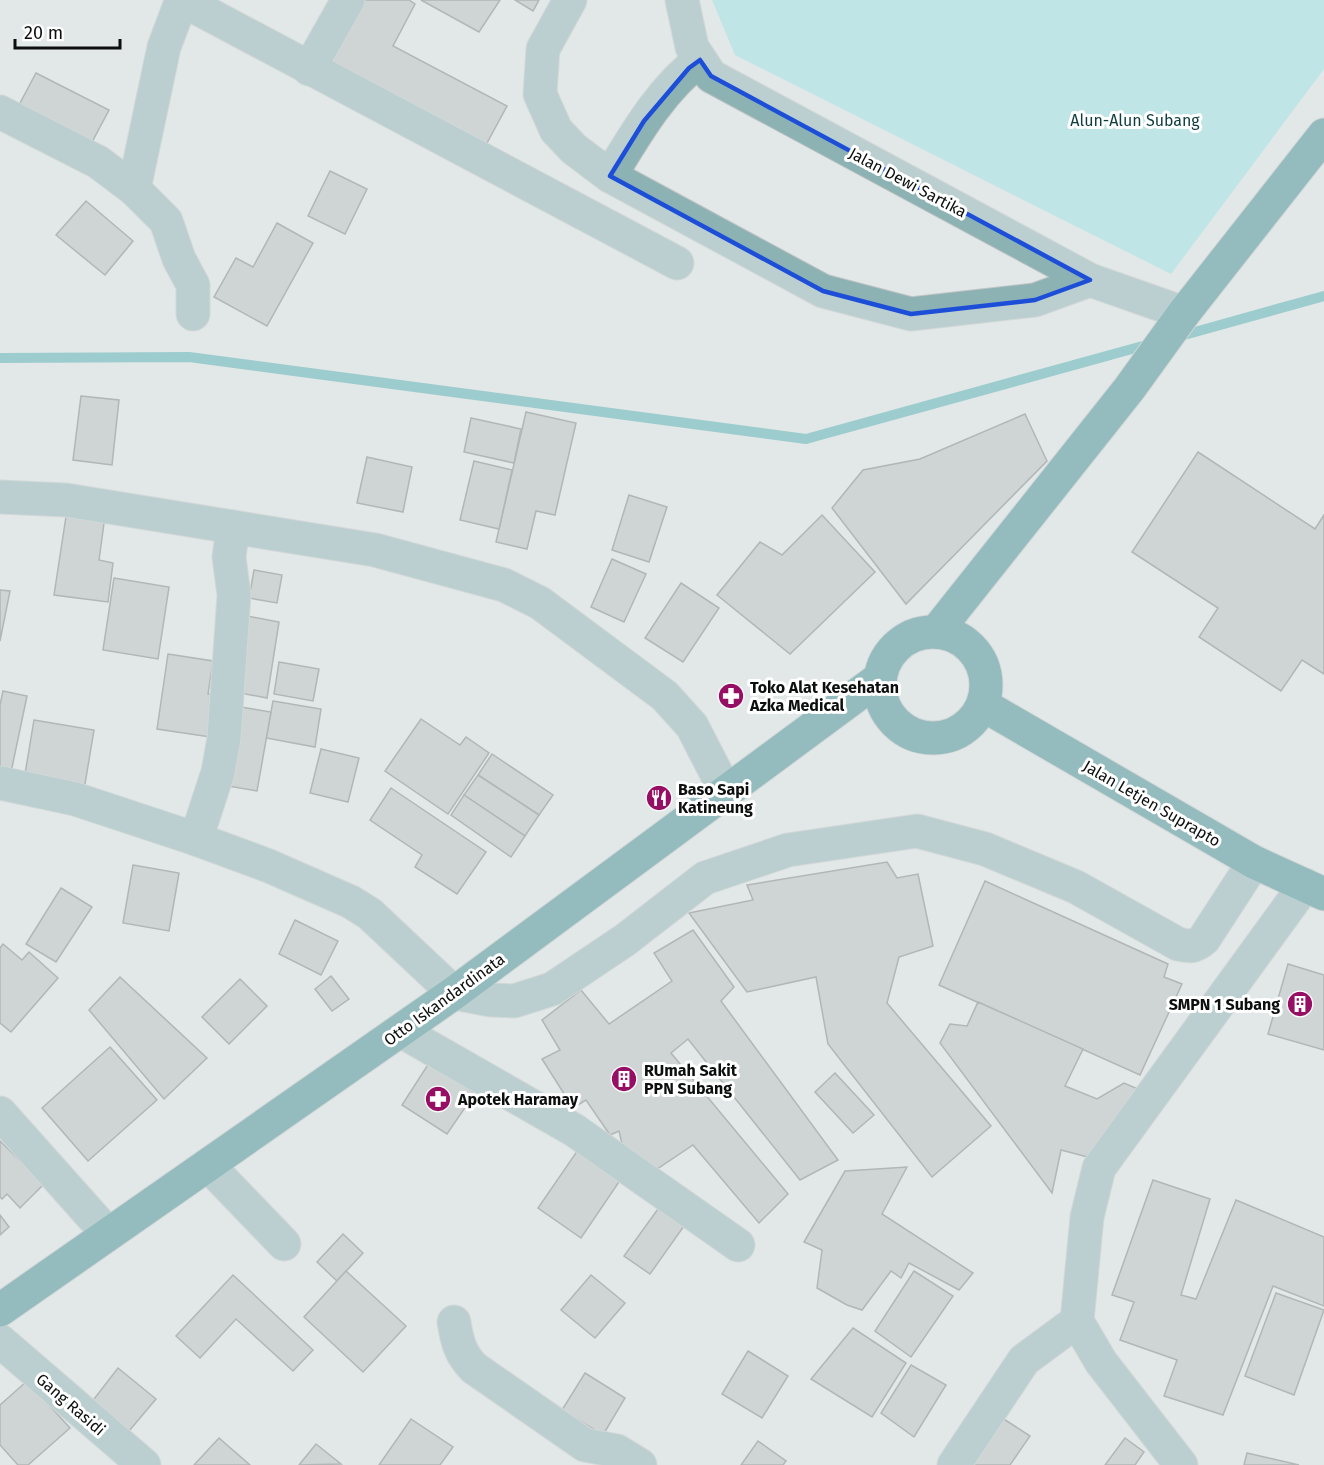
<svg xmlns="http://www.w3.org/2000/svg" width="1324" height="1465" font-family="'Fira Sans',sans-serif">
	<rect width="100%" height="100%" fill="#e2e7e7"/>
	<polygon fill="#94e2e5" points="712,0 1324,0 1324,69 1171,274 735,55"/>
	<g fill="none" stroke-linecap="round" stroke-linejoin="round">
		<g stroke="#4aabb0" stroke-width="10">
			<polyline points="1177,337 1324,296"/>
			<polyline points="0,358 189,357 806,439 1150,344"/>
		</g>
	</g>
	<g fill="#b8bcbc" stroke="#767a7a" stroke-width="1.5">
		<polygon points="357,0 409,0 415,4 393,46 507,106 481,154 320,69"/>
		<polygon points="421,0 500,0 479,32"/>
		<polygon points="515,0 539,0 533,11"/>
		<polygon points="36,73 109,110 91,144 18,107"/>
		<polygon points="330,171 367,189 345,234 308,216"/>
		<polygon points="86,201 133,241 105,275 56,235"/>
		<polygon points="277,223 313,243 267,326 214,297 236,258 253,267"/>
		<polygon points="81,396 119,400 112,465 73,460"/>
		<polygon points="526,412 576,423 555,515 536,511 527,549 496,542"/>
		<polygon points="1025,414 1047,461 906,604 832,508 863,470 920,459"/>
		<polygon points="471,418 521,429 514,463 464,452"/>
		<polygon points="1198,452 1315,529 1324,515 1324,674 1302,660 1281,691 1199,637 1218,608 1132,552"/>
		<polygon points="367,457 412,467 403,512 357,503"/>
		<polygon points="474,461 512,470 499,529 460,520"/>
		<polygon points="629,495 667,507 649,562 612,550"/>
		<polygon points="67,510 105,516 99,560 113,563 108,602 54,595"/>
		<polygon points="822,515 875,572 790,654 717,595 760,542 782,555"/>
		<polygon points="612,559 646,574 624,622 591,607"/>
		<polygon points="254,570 282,575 277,603 249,598"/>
		<polygon points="114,578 169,587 158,659 103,650"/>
		<polygon points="681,583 719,608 683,662 645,638"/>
		<polygon points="0,590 10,591 0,641"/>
		<polygon points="242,615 279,622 267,698 229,691"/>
		<polygon points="168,654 213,661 208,694 224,696 217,738 157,729"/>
		<polygon points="279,662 319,669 313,701 274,694"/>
		<polygon points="3,691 27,696 10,777 0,775 0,705"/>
		<polygon points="273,701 321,709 315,747 266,738"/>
		<polygon points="235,706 271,712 257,791 222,785"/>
		<polygon points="421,719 460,745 466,737 489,753 448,814 385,771"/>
		<polygon points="34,720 94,730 84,790 24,780"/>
		<polygon points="321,749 359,758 348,802 310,793"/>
		<polygon points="492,754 553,795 539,815 478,775"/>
		<polygon points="478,775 539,815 525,836 464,795"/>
		<polygon points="391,788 486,852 457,894 415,867 422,855 370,820"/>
		<polygon points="464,795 525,836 511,857 451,815"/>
		<polygon points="887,862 897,878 918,874 933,946 899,957 887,1003 991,1126 932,1177 828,1044 816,977 747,992 689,913 753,900 747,885"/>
		<polygon points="133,865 179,873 169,931 123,923"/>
		<polygon points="985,881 1168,964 1164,977 1182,984 1140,1075 939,985"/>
		<polygon points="61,888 92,907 56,962 26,944"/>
		<polygon points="295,920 338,941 321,975 279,954"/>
		<polygon points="693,930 734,987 721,1001 838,1160 800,1180 688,1039 671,1053 788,1194 759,1223 693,1145 657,1169 623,1148 619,1131 610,1135 586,1100 573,1108 542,1059 560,1050 542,1020 581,990 609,1024 672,981 654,953"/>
		<polygon points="3,944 22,960 29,952 58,978 11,1032 0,1023 0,948"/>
		<polygon points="1288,964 1324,975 1324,1050 1268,1034"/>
		<polygon points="331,976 349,999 332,1011 315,989"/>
		<polygon points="120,977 207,1058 164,1099 89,1010"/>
		<polygon points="240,979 267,1006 229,1044 202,1017"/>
		<polygon points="978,1002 1083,1049 1065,1086 1097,1099 1124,1083 1138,1089 1095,1159 1061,1150 1052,1193 940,1043 950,1024 967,1026"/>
		<polygon points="110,1047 157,1100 88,1161 42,1108"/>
		<polygon points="429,1063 475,1093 447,1134 402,1105"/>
		<polygon points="835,1073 874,1115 853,1133 815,1092"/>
		<polygon points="0,1141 44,1184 20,1208 7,1194 2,1199 0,1197"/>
		<polygon points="580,1147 623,1176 581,1238 538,1208"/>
		<polygon points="907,1167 882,1214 973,1273 959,1290 909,1263 901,1278 891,1271 862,1310 847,1305 817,1288 822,1250 804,1242 845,1171"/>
		<polygon points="1153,1180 1210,1199 1181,1295 1196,1299 1236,1200 1324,1237 1324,1306 1273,1286 1223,1415 1164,1396 1177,1360 1120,1340 1134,1302 1112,1295"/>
		<polygon points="663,1202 689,1219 650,1274 624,1256"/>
		<polygon points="0,1215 9,1227 0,1235"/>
		<polygon points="343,1234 363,1253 337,1281 317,1262"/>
		<polygon points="346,1271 406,1326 363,1372 304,1317"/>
		<polygon points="914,1271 953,1296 911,1357 875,1331"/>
		<polygon points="233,1275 313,1350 293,1371 236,1319 200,1358 176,1336"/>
		<polygon points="591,1275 625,1303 595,1338 561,1310"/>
		<polygon points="1276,1293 1324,1310 1294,1395 1245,1376"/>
		<polygon points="853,1328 906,1363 872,1417 811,1379"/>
		<polygon points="748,1351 788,1376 762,1418 722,1394"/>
		<polygon points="911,1365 946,1385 914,1437 881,1413"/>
		<polygon points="118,1368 156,1399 124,1437 87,1408"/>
		<polygon points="585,1373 625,1398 603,1435 562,1410"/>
		<polygon points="27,1381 70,1428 28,1465 18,1465 0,1445 0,1405"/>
		<polygon points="996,1414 1030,1436 1010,1465 969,1465"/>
		<polygon points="411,1419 453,1447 440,1465 379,1465"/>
		<polygon points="219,1438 250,1465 194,1465"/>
		<polygon points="1125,1438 1144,1452 1135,1465 1105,1465"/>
		<polygon points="758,1441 786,1461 783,1465 741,1465"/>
		<polygon points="316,1444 341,1464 299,1465"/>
		<polygon points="1247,1453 1299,1465 1244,1465"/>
	</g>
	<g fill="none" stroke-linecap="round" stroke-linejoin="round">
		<g stroke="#c0c4c4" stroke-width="35">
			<g id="minor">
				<polyline points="182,0 677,263"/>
				<polyline points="570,0 543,49 540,94 556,130 574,149 610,176 823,291 911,314 1035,300 1090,280"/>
				<polyline points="682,0 692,47 711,76 1090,280 1184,313"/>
				<polyline points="309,69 348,0"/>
				<polyline points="0,112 98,162 134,189 166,221 179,259 193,285 193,314"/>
				<path d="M610,176C635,135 661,89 700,60"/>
				<polyline points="134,189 164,47 181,2"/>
				<polyline points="0,497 66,500 375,550 504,585 540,603 665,696 692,726 727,794"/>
				<path d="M0,783L75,799L196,839L269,866L351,902L370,914L454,993L491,1000L514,1001L552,989L625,940L705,878L788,850L917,831L985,849L1076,887L1178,944C1190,947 1195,947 1204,939L1254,862"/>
				<polyline points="196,839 218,772 224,738 234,595 229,557 233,527"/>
				<polyline points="401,1031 574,1130 738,1245"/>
				<polyline points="0,1113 108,1234"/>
				<polyline points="208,1165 284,1244"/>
				<path d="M454,1322C457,1341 460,1354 474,1368L585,1445L617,1451L640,1465"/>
				<polyline points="0,1341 144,1465"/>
				<polyline points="954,1465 1024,1360 1077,1321"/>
				<polyline points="1181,1465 1101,1362 1077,1321 1087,1217 1099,1168 1305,885"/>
			</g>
		</g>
		<g stroke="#c0c4c4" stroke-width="35">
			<g id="major">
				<polyline points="936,632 1129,389 1184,313 1324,135"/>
				<circle cx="933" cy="685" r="53"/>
				<polyline points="983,705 1254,862 1324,894"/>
				<polyline points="0,1310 454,993 880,678"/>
			</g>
		</g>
		<use href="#minor" stroke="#8cb2b4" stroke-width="33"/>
		<use href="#major" stroke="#368589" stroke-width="33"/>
	</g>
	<path d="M0 0H1324V1465H0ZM700,60L711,76L1090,280L1035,300L911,314L823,291L610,176L644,121L689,68Z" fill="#e2e7e7" fill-opacity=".55" fill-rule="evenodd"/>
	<path fill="none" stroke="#1d4ed8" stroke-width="4.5" stroke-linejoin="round" d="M700,60L711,76L1090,280L1035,300L911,314L823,291L610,176L644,121L689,68Z"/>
	<defs>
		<g id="pharmacy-disc" transform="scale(1.35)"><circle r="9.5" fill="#970f64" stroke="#fff"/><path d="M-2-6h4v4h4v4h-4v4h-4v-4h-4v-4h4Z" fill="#fff"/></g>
		<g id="restaurant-disc" transform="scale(1.35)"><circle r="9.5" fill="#970f64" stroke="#fff"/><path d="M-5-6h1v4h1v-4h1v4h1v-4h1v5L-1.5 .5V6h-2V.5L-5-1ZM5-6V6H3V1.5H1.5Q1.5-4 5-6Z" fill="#fff"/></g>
		<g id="building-disc" transform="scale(1.35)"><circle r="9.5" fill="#970f64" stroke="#fff"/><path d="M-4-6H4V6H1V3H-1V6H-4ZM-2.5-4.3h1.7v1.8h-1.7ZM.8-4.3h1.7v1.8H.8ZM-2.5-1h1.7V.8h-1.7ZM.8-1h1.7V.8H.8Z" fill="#fff"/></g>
	</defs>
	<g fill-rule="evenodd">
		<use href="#pharmacy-disc" x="731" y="696"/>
		<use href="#restaurant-disc" x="659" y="798"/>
		<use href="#building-disc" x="1300" y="1004"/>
		<use href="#building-disc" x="624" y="1079"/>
		<use href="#pharmacy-disc" x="438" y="1099"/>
	</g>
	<g text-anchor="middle" stroke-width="6" stroke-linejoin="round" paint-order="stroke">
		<g font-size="16" fill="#0f3d3f" stroke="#fff">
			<text x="1135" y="126">Alun-Alun Subang</text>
		</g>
		<g font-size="16" fill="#0d0e0e" stroke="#fff">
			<text transform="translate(908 182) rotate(28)" y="6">Jalan Dewi Sartika</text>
			<text transform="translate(1152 803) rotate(30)" y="6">Jalan Letjen Suprapto</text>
			<text transform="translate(444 999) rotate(-36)" y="6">Otto Iskandardinata</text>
			<text transform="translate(71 1404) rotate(41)" y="6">Gang Rasidi</text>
		</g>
		<g font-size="16" font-weight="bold" fill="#0d0e0e" stroke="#fff" text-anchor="start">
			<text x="750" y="693">Toko Alat Kesehatan<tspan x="750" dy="18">Azka Medical</tspan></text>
			<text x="678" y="795">Baso Sapi<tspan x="678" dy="18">Katineung</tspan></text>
			<text x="1280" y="1010" text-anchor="end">SMPN 1 Subang</text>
			<text x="644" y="1076">RUmah Sakit<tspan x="644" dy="18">PPN Subang</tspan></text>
			<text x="458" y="1105">Apotek Haramay</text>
		</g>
	</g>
	<path d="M15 39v9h105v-9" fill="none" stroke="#0d0e0e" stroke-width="3"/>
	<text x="24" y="39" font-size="18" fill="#0d0e0e" stroke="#ffffff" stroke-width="4.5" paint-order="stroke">20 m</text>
</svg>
